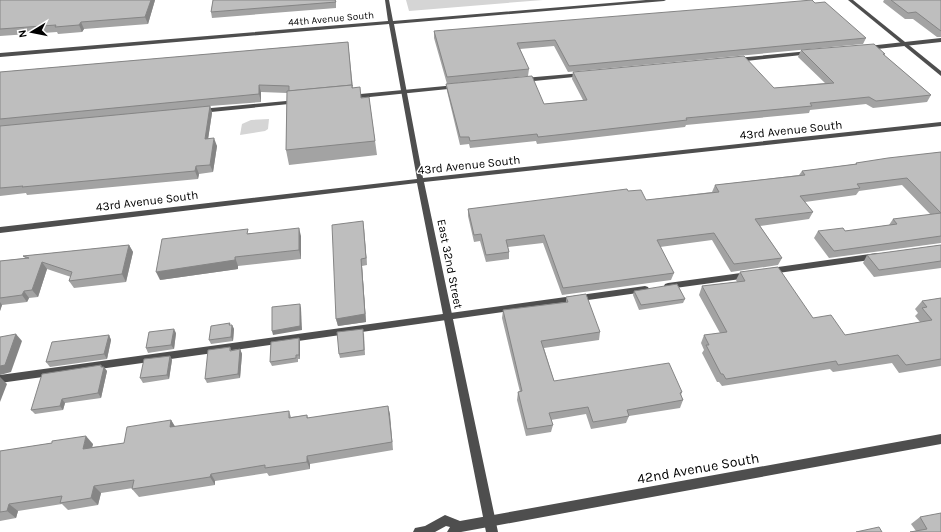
<svg xmlns="http://www.w3.org/2000/svg" width="941" height="532" font-family="Karla,sans-serif">
	<rect width="100%" height="100%" fill="#fff"/>
	<g fill="#d5d5d5">
		<polygon points="406,0 543,0 409,11"/>
		<polygon points="269,119 268,129 265,131 240,135 242,124 251,120"/>
	</g>
	<g fill="none" stroke-linecap="round" stroke-linejoin="round">
		<g fill="#4e4e4e" fill-rule="evenodd">
			<polygon points="941,38 941,42 868,50 865,48 868,46"/>
			<polygon points="809,51 812,53 811,54 737,62 734,60 737,58"/>
			<polygon points="582,73 585,75 584,76 524,82 521,80 524,78"/>
			<polygon points="456,85 458,86 458,88 350,99 347,97 350,95"/>
			<polygon points="297,100 299,101 299,103 201,113 198,111 201,109"/>
			<polygon points="877,253 881,256 877,259 771,274 767,271 771,268"/>
			<polygon points="748,272 752,275 748,278 668,289 665,288 664,286 665,284 668,283"/>
			<polygon points="645,286 648,287 649,289 648,291 645,292 0,383 0,375"/>
		</g>
		<g fill="#4e4e4e" fill-rule="evenodd">
			<polygon points="385,0 389,0 393,21 646,0 666,0 664,1 394,24 423,178 941,122 941,126 424,182 498,532 486,532 417,183 0,233 0,227 417,179 389,24 0,57 0,53 388,21"/>
			<polygon points="848,0 853,0 941,71 941,76"/>
		</g>
		<polygon fill="#4e4e4e" fill-rule="evenodd" points="941,434 941,444 461,532 447,532 450,527 446,526 435,532 413,532 415,528 425,526 445,515 460,521"/>
	</g>
	<g fill="#a3a3a3">
		<polygon points="0,0 155,0 148,24 84,29 82,32 58,34 57,32 0,36"/>
		<polygon points="213,0 336,0 336,8 212,18 211,12"/>
		<polygon points="884,0 941,0 941,37 937,37 913,19 905,19 883,2"/>
		<polygon points="815,3 866,38 863,44 568,72 554,46 520,49 529,69 528,76 447,84 434,38 434,31"/>
		<polygon points="348,42 353,88 361,98 369,97 377,155 289,165 286,150 287,93 261,92 261,102 210,106 212,113 208,139 217,146 213,172 199,174 198,179 27,195 26,193 0,196 0,72"/>
		<polygon points="801,50 885,54 884,55 931,95 927,102 873,108 866,104 810,110 809,113 686,125 685,127 564,141 537,144 536,141 470,148 469,144 460,145 447,91 446,84 544,104 583,100 572,79 573,72 774,88 825,83 798,57"/>
		<polygon points="941,152 941,243 829,258 814,238 818,231 845,231 889,225 893,219 931,215 902,185 859,191 856,195 805,202 813,212 809,219 760,226 782,258 778,265 731,272 712,240 660,247 674,273 671,280 562,295 543,243 508,247 509,252 509,259 486,262 480,241 474,242 468,216 468,209 628,191 646,200 712,192 715,185 799,175 802,171 855,164 856,163"/>
		<polygon points="363,221 367,265 362,266 366,322 338,326 336,319"/>
		<polygon points="249,233 301,236 301,259 238,266 238,269 160,280"/>
		<polygon points="129,245 133,252 126,282 74,288 69,281 71,277 47,269 38,297 29,298 27,302 2,305 0,311 0,261 25,258 23,256"/>
		<polygon points="941,245 941,268 874,277 863,263 867,255"/>
		<polygon points="740,272 813,318 845,335 920,322 915,316 918,313 915,309 922,301 941,298 941,366 899,373 892,363 833,372 830,369 722,386 719,382 717,382 702,353 704,350 701,343 704,335 720,333 699,295 702,286 737,282 736,280"/>
		<polygon points="634,291 685,299 683,303 639,310 633,295"/>
		<polygon points="566,297 600,332 599,340 544,348 554,381 682,392 681,395 683,400 680,408 629,416 626,423 591,429 586,414 551,420 553,425 551,432 526,436 517,400 518,392 520,392 502,318 503,310 566,302"/>
		<polygon points="230,323 230,325 232,325 234,329 233,341 211,344 209,340"/>
		<polygon points="176,333 174,349 148,353 146,348"/>
		<polygon points="364,333 365,355 340,358 339,354"/>
		<polygon points="109,335 111,340 107,359 50,367 46,362"/>
		<polygon points="299,338 300,342 300,359 298,359 298,362 272,366 270,362"/>
		<polygon points="230,347 231,350 240,349 242,354 240,378 207,383 205,379"/>
		<polygon points="170,356 172,360 169,379 143,383 140,378"/>
		<polygon points="102,367 107,371 101,398 65,403 63,410 35,414 31,410"/>
		<polygon points="388,406 393,450 310,464 310,469 269,476 267,473 215,481 215,485 139,497 132,489 133,488 101,493 98,505 68,510 62,504 18,511 16,518 0,521 0,451 52,443 93,444 92,447 124,443 171,420 175,427 289,411 291,417 307,415 308,418"/>
		<polygon points="920,517 941,532 916,531 911,524"/>
	</g>
	<g fill="#858585">
		<polygon points="151,0 155,0 148,24 145,17"/>
		<polygon points="81,22 84,29 82,32 79,25"/>
		<polygon points="259,85 261,92 261,102 259,94"/>
		<polygon points="210,106 212,113 207,146 205,139"/>
		<polygon points="214,138 217,146 213,172 210,165"/>
		<polygon points="196,166 199,174 198,179 195,171"/>
		<polygon points="363,221 364,228 367,265 366,258"/>
		<polygon points="299,228 301,236 301,259 299,250"/>
		<polygon points="129,245 133,252 126,282 122,274"/>
		<polygon points="235,257 238,266 238,269 160,280 156,272"/>
		<polygon points="361,259 362,266 366,322 338,326 336,319"/>
		<polygon points="42,262 47,269 38,297 32,290"/>
		<polygon points="24,291 29,298 27,302 22,295"/>
		<polygon points="0,302 2,305 0,311"/>
		<polygon points="300,304 301,308 302,330 273,335 272,331"/>
		<polygon points="232,325 234,329 233,341 231,337"/>
		<polygon points="174,329 176,333 174,349 171,345"/>
		<polygon points="16,334 22,341 11,372 0,375 0,366"/>
		<polygon points="109,335 111,340 107,359 104,354"/>
		<polygon points="299,338 300,342 300,359 299,355"/>
		<polygon points="240,349 242,354 240,378 238,374"/>
		<polygon points="170,356 172,360 169,379 167,375"/>
		<polygon points="101,365 104,369 104,367 107,371 101,398 98,393"/>
		<polygon points="0,377 7,384 0,402"/>
		<polygon points="62,399 65,403 63,410 60,406"/>
		<polygon points="388,406 390,414 393,450 392,442"/>
		<polygon points="171,420 176,428 170,427"/>
		<polygon points="86,436 93,444 90,456 83,449"/>
		<polygon points="307,456 310,464 310,469 307,462"/>
		<polygon points="211,474 215,481 215,485 210,477"/>
		<polygon points="94,486 101,493 98,505 91,498"/>
		<polygon points="9,504 18,511 16,518 7,511"/>
	</g>
	<g fill="#bebebe" stroke="#858585">
		<polygon points="0,0 151,0 145,17 81,22 79,25 55,27 56,25 0,29"/>
		<polygon points="213,0 335,0 336,2 211,12"/>
		<polygon points="812,0 815,3 825,2 866,38 569,66 555,40 517,43 529,69 447,77 434,31 754,5"/>
		<polygon points="891,0 941,0 941,31 916,12 908,13"/>
		<polygon points="348,42 352,86 352,85 289,91 289,86 259,85 259,94 0,119 0,72"/>
		<polygon points="874,44 885,54 883,54 931,95 876,101 869,97 810,103 812,106 686,118 687,120 565,134 538,137 537,134 470,141 469,137 460,137 446,84 532,76 544,104 587,100 573,72 744,56 774,88 834,83 801,50"/>
		<polygon points="352,85 352,88 360,87 361,98 369,97 375,141 286,150 287,91"/>
		<polygon points="210,106 205,139 214,138 210,165 196,166 195,171 22,187 23,186 0,188 0,126"/>
		<polygon points="941,152 941,213 907,178 857,184 860,188 800,196 813,212 755,219 782,258 734,264 714,233 657,240 674,273 563,288 544,235 506,240 509,252 486,255 481,234 474,235 468,209 627,189 628,191 641,190 646,200 719,192 715,185 805,175 802,171 857,164 856,163 888,158"/>
		<polygon points="941,213 941,236 834,251 818,231 843,228 845,231 897,224 893,219"/>
		<polygon points="363,221 366,258 361,259 365,314 336,319 332,225"/>
		<polygon points="299,228 299,250 235,257 235,260 156,272 162,239 248,229 247,234"/>
		<polygon points="129,245 122,274 69,281 72,272 42,262 32,290 24,291 22,295 0,298 0,261 29,258 23,256"/>
		<polygon points="941,245 941,261 879,270 867,255"/>
		<polygon points="778,267 813,318 831,315 845,335 932,320 922,308 927,307 922,301 941,298 941,359 906,365 898,355 838,365 836,361 726,379 723,374 721,374 706,345 709,345 704,335 727,332 702,286 745,281 740,272"/>
		<polygon points="677,284 685,299 641,305 634,291"/>
		<polygon points="586,294 600,332 541,341 554,381 669,363 682,392 680,393 683,400 627,410 629,416 593,422 588,407 549,413 553,425 527,429 518,392 522,391 503,310 568,302 566,297"/>
		<polygon points="300,304 300,326 272,331 272,307"/>
		<polygon points="230,323 229,325 232,325 231,337 209,340 211,326"/>
		<polygon points="174,329 171,345 146,348 149,332"/>
		<polygon points="363,329 364,350 339,354 337,332"/>
		<polygon points="16,334 5,365 0,366 0,337"/>
		<polygon points="109,335 104,354 46,362 52,342"/>
		<polygon points="299,338 299,355 296,355 296,358 270,362 271,342"/>
		<polygon points="230,347 230,351 240,349 238,374 205,379 208,350"/>
		<polygon points="170,356 167,375 140,378 144,359"/>
		<polygon points="101,365 101,367 104,367 98,393 62,399 60,406 31,410 42,374"/>
		<polygon points="388,406 392,442 307,456 307,462 265,468 265,465 211,474 210,477 132,489 134,480 94,486 91,498 60,503 62,496 9,504 7,511 0,512 0,451 52,443 52,441 86,436 83,449 124,443 127,427 171,420 170,427 289,411 289,418 307,415 307,418"/>
		<polygon points="941,513 941,532 910,532 927,529 920,517"/>
		<polygon points="879,527 882,532 856,532"/>
	</g>
	<g text-anchor="middle" stroke-width="3" stroke-linejoin="round" paint-order="stroke">
		<g font-size="10" fill="#000" stroke="#fff">
			<text transform="translate(331 18) rotate(-5)" y="4">44th Avenue South</text>
		</g>
		<g font-size="12" fill="#000" stroke="#fff">
			<text transform="translate(791 130) rotate(-6)" y="4">43rd Avenue South</text>
			<text transform="translate(469 165) rotate(-6)" y="4">43rd Avenue South</text>
			<text transform="translate(147 201) rotate(-7)" y="4">43rd Avenue South</text>
			<text transform="translate(450 264) rotate(79)" y="4">East 32nd Street</text>
		</g>
		<g font-size="14" fill="#000" stroke="#fff">
			<text transform="translate(698 468) rotate(-10)" y="5">42nd Avenue South</text>
		</g>
	</g>
	<g transform="translate(32 32) rotate(260)" stroke="#ffffff" stroke-width="3" paint-order="stroke">
	<path d="M0-3L7 15L0 10L-7 15Z" fill="#000000"/>
	<text y="-6" font-size="11" font-weight="bold" text-anchor="middle" fill="#000000">N</text>
	</g>
</svg>
